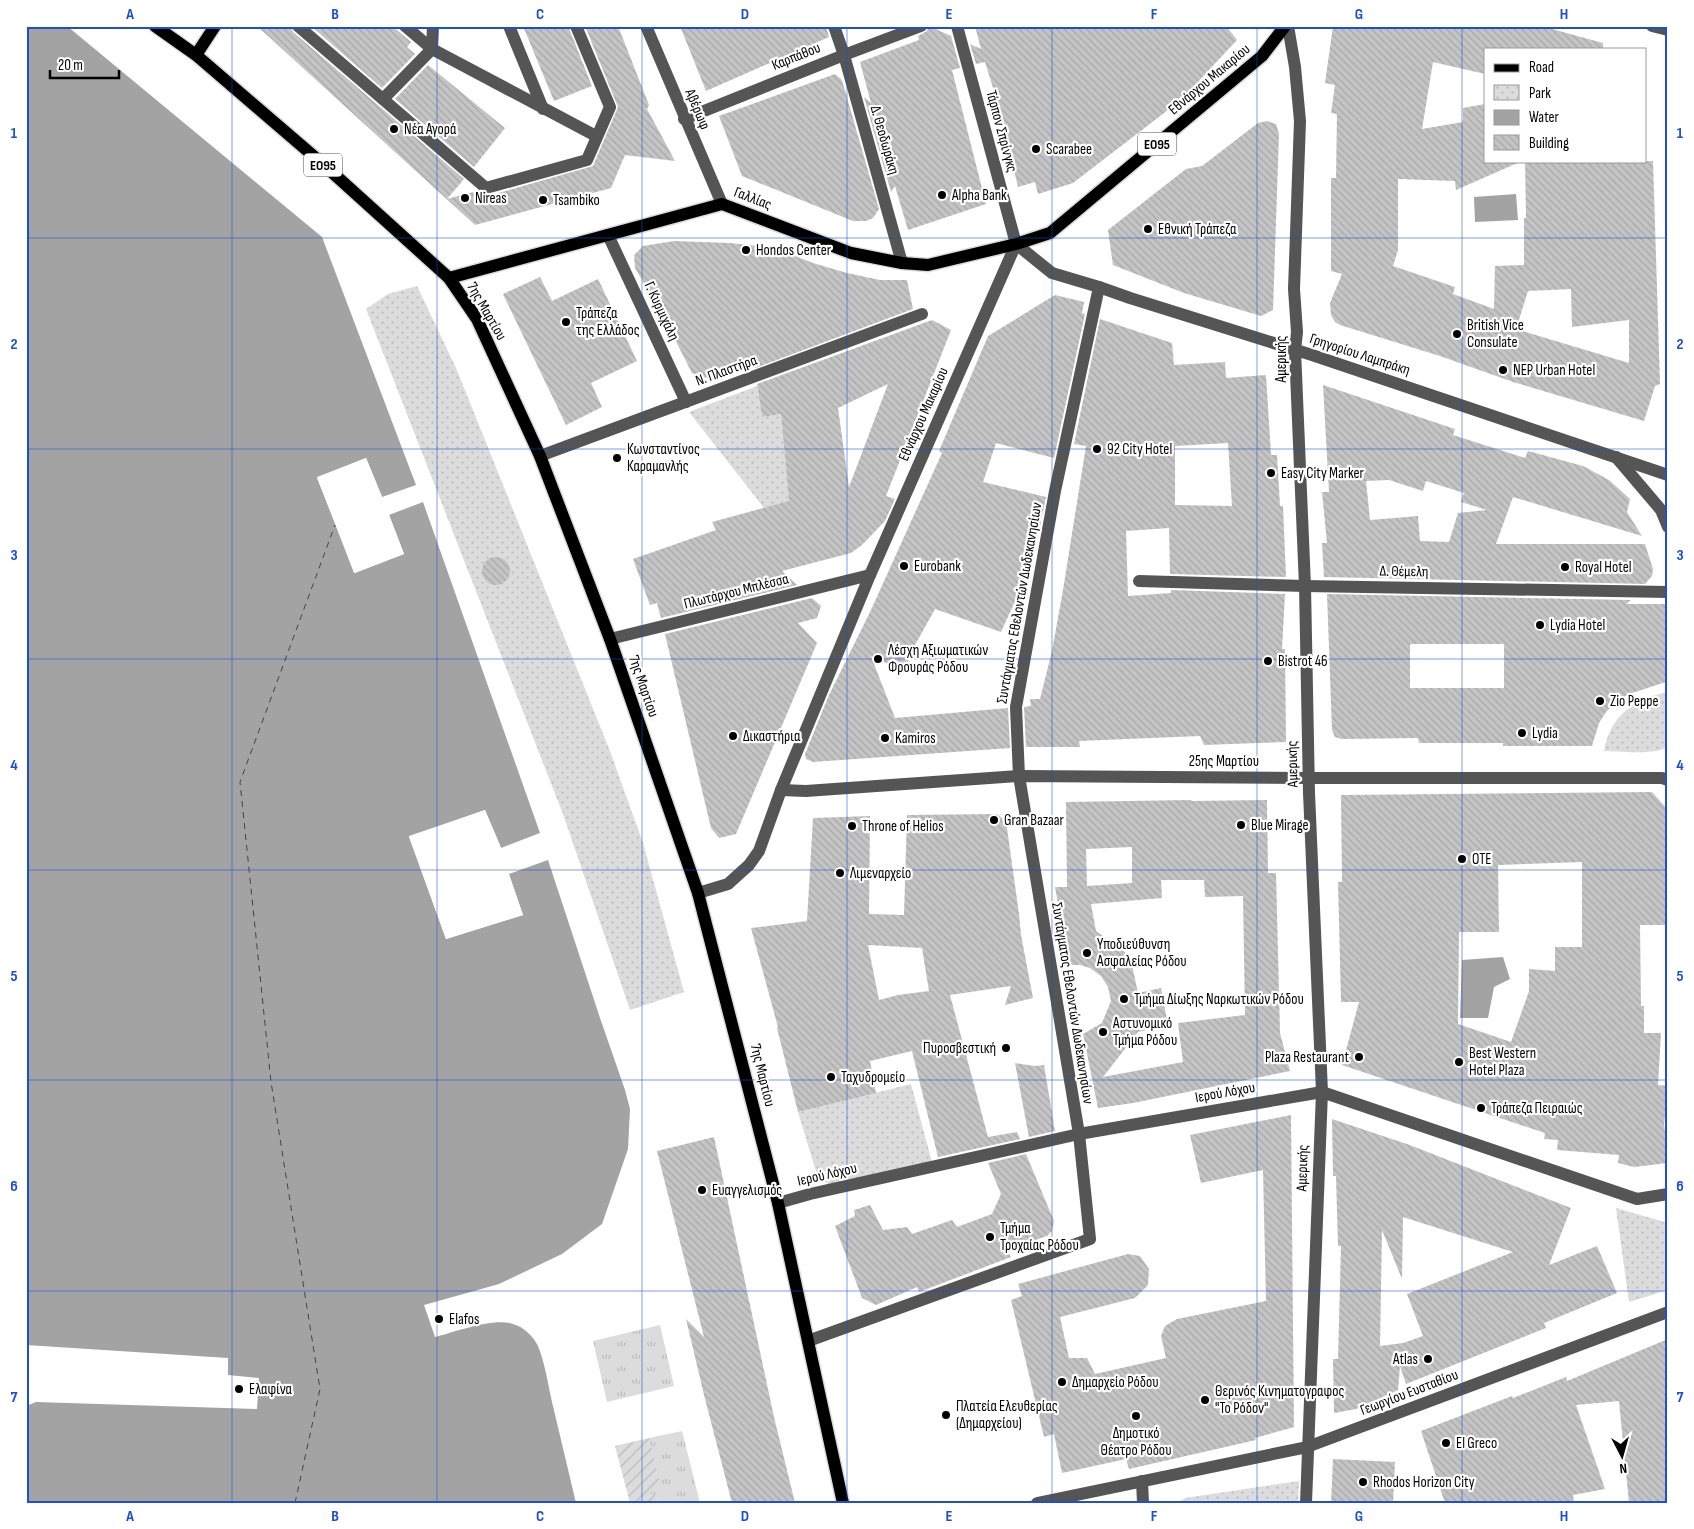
<svg xmlns="http://www.w3.org/2000/svg" width="1694" height="1529" font-family="'Sofia Sans Condensed',sans-serif">
	<defs>
		<pattern id="grass-tufts" width="24" height="20" patternUnits="userSpaceOnUse" patternTransform="scale(1.25)"><rect width="24" height="20" fill="#dcdcdc"/><path d="M3 7l-1-3M5 7V3M7 7l1-3M15 17l-1-3M17 17v-4M19 17l1-3" fill="none" stroke="#bbb"/></pattern>
		<pattern id="park-dots" width="8" height="8" patternUnits="userSpaceOnUse" patternTransform="scale(1.25)"><rect width="8" height="8" fill="#dcdcdc"/><path d="M2 2h.1M6 6h.1" fill="none" stroke="#bbb" stroke-width="1.8" stroke-linecap="round"/></pattern>
		<pattern id="garden-furrows" width="10" height="10" patternUnits="userSpaceOnUse" patternTransform="scale(1.25)"><rect width="10" height="10" fill="#dcdcdc"/><path d="M-1 1l2-2M0 10L10 0M9 11l2-2" fill="none" stroke="#bbb"/></pattern>
		<pattern id="building-back-hatch" width="6" height="6" patternUnits="userSpaceOnUse" patternTransform="scale(1.25)"><rect width="6" height="6" fill="#c4c4c4"/><path d="M-1 5l2 2M0 0l6 6M5-1l2 2" fill="none" stroke="#a7a7a7"/></pattern>
	</defs>
	<rect width="100%" height="100%" fill="#fff"/>
	<g fill="url(#grass-tufts)">
		<polygon points="660,1325 674,1386 607,1402 593,1341"/>
		<polygon points="682,1431 700,1503 663,1503 650,1494 649,1438"/>
	</g>
	<g fill="url(#park-dots)">
		<polygon points="417,286 456,368 610,751 643,843 684,992 630,1010 563,814 366,309 388,294"/>
		<polygon points="757,386 762,417 781,414 789,501 764,508 689,412"/>
		<path d="M1668,692V746C1658,756 1619,751 1604,751C1610,716 1634,699 1668,692Z"/>
		<polygon points="911,1084 933,1166 836,1188 818,1178 798,1112"/>
		<polygon points="1616,1208 1668,1223 1668,1290 1629,1302"/>
		<polygon points="1299,1481 1298,1503 1178,1503 1185,1498"/>
	</g>
	<polygon fill="url(#garden-furrows)" points="649,1438 659,1480 650,1494 663,1503 630,1503 615,1446"/>
	<g fill="#a3a3a3">
		<path d="M26,26H67L322,237L416,485L382,497L366,458L317,478L355,573L404,554L389,515L423,502L540,833L501,848L485,810L409,837L446,939L523,915L509,874L548,860L600,1018L625,1090L630,1109L628,1149L602,1224L562,1254L499,1284L424,1305L435,1337C455,1332 494,1317 513,1324C524,1327 533,1336 538,1346C545,1363 548,1384 552,1402C560,1436 568,1469 576,1503H26V1406L36,1402L257,1409L259,1378L228,1375V1358L26,1345Z"/>
		<polygon points="1516,194 1518,220 1475,222 1474,197"/>
		<polygon points="1503,957 1510,979 1494,987 1488,1018 1460,1018 1462,960"/>
	</g>
	<g fill="#fff">
		<polygon points="366,458 383,499 380,498 365,461 320,479 338,524 356,570 401,553 387,515 388,512 404,554 354,573 317,477"/>
		<polygon points="485,810 502,850 499,849 484,813 412,838 447,936 520,913 507,875 508,872 523,915 446,939 409,836"/>
	</g>
	<g fill="none" stroke-linecap="round" stroke-linejoin="round">
		<polyline stroke="#444" stroke-width="1" stroke-dasharray="6 5" stroke-linecap="butt" points="295,1503 320,1389 271,1082 240,782 335,525"/>
	</g>
	<g fill="url(#building-back-hatch)" fill-rule="evenodd">
		<polygon points="257,26 290,26 293,32 464,179 447,199 477,191 484,196 488,196 593,166 618,107 585,26 618,26 649,105 647,109 675,161 625,155 611,188 475,225"/>
		<polygon points="311,26 392,26 411,42 407,47 415,54 382,88"/>
		<polygon points="523,26 568,26 592,86 554,101"/>
		<polygon points="680,26 826,26 829,37 706,91"/>
		<polygon points="929,26 951,36 960,68 952,70 986,204 908,230 895,186 891,192 864,97 871,103 860,62 919,40 918,36 927,31"/>
		<polygon points="975,26 1226,26 1237,40 1181,100 1073,183 1038,194 1035,182 1018,187 999,107 985,62 976,64 970,44 981,49"/>
		<path d="M1333,26H1541L1603,43V49H1485V74L1433,62L1422,129L1463,122V108L1485,104V161H1522L1456,190L1455,181L1398,179V250L1393,266L1455,287L1453,294L1494,309L1495,266L1524,265V218H1526L1525,161H1653L1660,384L1655,386L1644,421L1513,382L1440,356L1340,325L1335,322L1331,315L1330,303L1342,274L1331,271V178H1336L1337,114L1331,113L1335,85L1325,83ZM1571,289L1572,327L1629,320V363L1516,329L1528,291Z"/>
		<polygon points="428,65 505,128 474,167 395,99"/>
		<polygon points="835,74 842,80 879,209 873,218 866,221 853,221 742,176 719,116"/>
		<polygon points="1267,121 1276,124 1279,134 1273,310 1261,316 1184,293 1113,265 1108,230 1186,169 1202,166 1258,123"/>
		<polygon points="674,241 730,243 774,248 813,263 847,273 880,280 907,280 913,309 755,368 754,363 712,378 700,377 692,373 663,316 635,268 634,255 643,246"/>
		<polygon points="540,277 552,301 598,279 637,361 591,383 602,407 566,425 503,294"/>
		<polygon points="1055,295 1084,302 1082,313 1085,314 1054,458 996,443 983,482 1046,497 1032,564 1001,632 935,609 915,645 904,671 871,656 895,718 1008,708 1010,748 813,762 806,759 805,754 829,695 871,610 942,453 939,451 988,336"/>
		<path d="M1100,319L1172,343L1174,365L1225,362L1226,378L1266,375L1271,455H1277L1280,506H1283L1286,577L1170,574L1169,528L1126,531L1128,596L1171,593V590L1285,594L1282,649H1285L1286,742L1204,745L1200,736L1079,741L1080,747H1026L1024,707L1031,706L1030,699H1040L1052,651L1063,590L1086,446L1074,444ZM1228,443L1232,506L1175,505V446Z"/>
		<path d="M932,320L951,330L886,496L895,499L885,521L862,545L851,553L782,571L797,585L661,618L657,603L650,605L633,559L716,530L712,522L789,501L781,414L762,417L757,384ZM888,384L849,487L838,408Z"/>
		<path d="M1323,385L1455,429L1453,435L1525,458L1528,451L1583,466L1609,480L1630,499L1627,512L1642,536L1513,497L1496,544H1645L1653,569L1652,576L1645,584L1324,577L1322,543H1327L1322,492H1329ZM1389,480L1423,491L1426,481L1464,493L1461,502L1487,510L1458,513L1449,542L1420,541L1418,516L1370,520L1366,481Z"/>
		<circle cx="496" cy="571" r="14"/>
		<path d="M1327,594L1631,600L1626,604H1667L1666,682L1629,694L1615,703L1606,712L1599,723L1592,746H1503V743H1419L1418,738L1342,739L1335,737L1332,730ZM1410,644H1504V688H1410Z"/>
		<polygon points="812,598 821,606 817,618 798,623 817,643 736,834 719,838 711,828 665,634"/>
		<path d="M1652,792L1668,810V925H1640L1641,1006H1644V1033H1661L1658,1085L1668,1086L1664,1125L1668,1150V1163L1634,1167L1618,1163L1619,1155L1557,1150L1558,1140L1544,1139L1545,1133L1342,1065L1359,1002H1341L1338,882H1342L1341,795ZM1582,862V947H1555V971L1529,969V991L1511,1042L1458,1024L1459,932H1499L1498,865Z"/>
		<path d="M1191,800V801L1267,800L1268,873H1276L1280,1033L1290,1071L1133,1103L1098,1108L1083,1034L1102,1023L1111,1001L1108,987L1101,976L1090,968L1080,965H1069L1055,887H1067L1066,802ZM1132,847V883L1087,886L1086,849ZM1161,880H1204L1205,897L1243,896L1245,1015L1178,1023L1183,1062L1103,1077L1138,1032L1168,1025L1161,988L1138,993L1130,956L1096,931L1091,904L1162,898Z"/>
		<path d="M997,814L1006,821L1019,914L1021,935L1033,998L1005,1005L1011,986L950,995L988,1137L1017,1132L1020,1139L938,1157L912,1051L870,1061L876,1093L798,1112L777,1028L778,1027L751,928L807,921L813,818L870,816L869,914L904,915L907,815ZM868,945L922,948L929,991L898,995L879,1000Z"/>
		<polygon points="1015,1063 1035,1066 1044,1065 1055,1131 1029,1137"/>
		<polygon points="1291,1115 1294,1427 1255,1438 1256,1440 1129,1469 1126,1459 1062,1473 1054,1434 1044,1437 1011,1300 1022,1296 1018,1284 1128,1254 1140,1256 1149,1269 1148,1285 1135,1298 1060,1317 1069,1358 1087,1358 1095,1374 1166,1358 1161,1336 1165,1326 1177,1319 1266,1301 1263,1170 1201,1183 1190,1135"/>
		<path d="M1332,1119L1407,1144L1571,1208L1549,1265L1597,1246L1617,1293L1544,1323L1546,1328L1406,1384L1400,1366L1398,1390L1356,1409L1334,1413L1333,1359H1338L1341,1246H1338L1336,1176H1333ZM1403,1217L1513,1252L1407,1294L1423,1336L1403,1343L1380,1346L1382,1230L1402,1279Z"/>
		<polygon points="714,1137 774,1417 795,1503 732,1503 705,1399 686,1319 704,1337 657,1151"/>
		<polygon points="1026,1154 1054,1221 1052,1231 1047,1236 1007,1250 1011,1257 919,1292 917,1287 876,1305 862,1298 835,1226 855,1216 854,1210 870,1205 883,1230 907,1227 912,1234 952,1220 957,1227 992,1214 1001,1194 988,1163"/>
		<polygon points="1668,1339 1668,1503 1629,1503 1619,1401 1576,1405 1605,1489 1573,1495 1574,1503 1445,1503 1421,1431 1512,1396 1513,1398 1566,1377 1567,1381"/>
		<polygon points="1333,1459 1395,1462 1393,1503 1331,1503"/>
	</g>
	<g fill="none" stroke-linecap="round" stroke-linejoin="round">
		<g stroke="#dbdbdb" stroke-width="15">
			<g id="major">
				<polyline points="155,26 196,55 324,165 449,278 477,319 540,456 610,639 698,893 778,1203 843,1503"/>
				<polyline points="196,55 215,26"/>
				<polyline points="449,278 722,204 851,253 902,263 928,265 1016,244 1050,233 1262,56 1285,26"/>
			</g>
		</g>
		<g stroke="#555" stroke-width="12">
			<polyline points="298,26 486,188 587,160 610,107 576,26"/>
			<polyline points="405,26 432,49"/>
			<polyline points="509,26 543,109"/>
			<polyline points="646,26 722,204"/>
			<polyline points="834,26 844,55 902,263"/>
			<polyline points="957,26 1016,244"/>
			<polyline points="1288,26 1295,67 1300,121 1294,289 1297,332 1295,350 1305,586 1309,793 1322,1092 1306,1503"/>
			<polyline points="1652,26 1668,30"/>
			<polyline points="432,49 433,26"/>
			<polyline points="383,99 432,49 596,136"/>
			<polyline points="684,119 844,55 921,26"/>
			<polyline points="608,235 686,402"/>
			<polyline points="1016,244 1052,273 1099,287 1130,298 1312,355 1668,475"/>
			<polyline points="540,456 922,314"/>
			<polyline points="1616,457 1661,510 1668,527"/>
			<polyline points="1139,581 1305,586 1668,592"/>
			<polyline points="610,639 870,575"/>
			<polyline points="781,790 806,791 1019,776 1309,778 1662,778 1668,780"/>
			<polyline points="698,893 728,884 749,865 759,851 781,790 870,575 1016,244"/>
			<polyline points="778,1203 810,1194 1079,1134 1322,1092 1637,1199 1668,1194"/>
			<polyline points="808,1341 1090,1239 1079,1134 1019,776 1016,707 1055,491 1099,287"/>
			<polyline points="1142,1481 1143,1503"/>
			<polyline points="1037,1503 1307,1447 1668,1312"/>
		</g>
		<use href="#major" stroke="#000" stroke-width="12"/>
	</g>
	<path fill="none" stroke="#1d4ed8" stroke-width="1" stroke-opacity="0.55" d="M232,26V1503M437,26V1503M642,26V1503M847,26V1503M1052,26V1503M1257,26V1503M1462,26V1503M26,238H1668M26,449H1668M26,659H1668M26,870H1668M26,1080H1668M26,1291H1668"/>
	<g fill="#000" stroke="#fff" stroke-width="2">
		<circle cx="394" cy="129" r="5"/>
		<circle cx="1036" cy="149" r="5"/>
		<circle cx="942" cy="195" r="5"/>
		<circle cx="465" cy="198" r="5"/>
		<circle cx="543" cy="200" r="5"/>
		<circle cx="1148" cy="229" r="5"/>
		<circle cx="746" cy="250" r="5"/>
		<circle cx="566" cy="322" r="5"/>
		<circle cx="1457" cy="334" r="5"/>
		<circle cx="1503" cy="370" r="5"/>
		<circle cx="1097" cy="449" r="5"/>
		<circle cx="617" cy="458" r="5"/>
		<circle cx="1271" cy="473" r="5"/>
		<circle cx="904" cy="566" r="5"/>
		<circle cx="1565" cy="567" r="5"/>
		<circle cx="1540" cy="625" r="5"/>
		<circle cx="878" cy="659" r="5"/>
		<circle cx="1268" cy="661" r="5"/>
		<circle cx="1600" cy="701" r="5"/>
		<circle cx="1522" cy="733" r="5"/>
		<circle cx="733" cy="736" r="5"/>
		<circle cx="885" cy="738" r="5"/>
		<circle cx="994" cy="820" r="5"/>
		<circle cx="1241" cy="825" r="5"/>
		<circle cx="852" cy="826" r="5"/>
		<circle cx="1462" cy="859" r="5"/>
		<circle cx="840" cy="873" r="5"/>
		<circle cx="1087" cy="953" r="5"/>
		<circle cx="1124" cy="999" r="5"/>
		<circle cx="1103" cy="1032" r="5"/>
		<circle cx="1006" cy="1048" r="5"/>
		<circle cx="1359" cy="1057" r="5"/>
		<circle cx="1459" cy="1062" r="5"/>
		<circle cx="831" cy="1077" r="5"/>
		<circle cx="1481" cy="1108" r="5"/>
		<circle cx="702" cy="1190" r="5"/>
		<circle cx="990" cy="1237" r="5"/>
		<circle cx="439" cy="1319" r="5"/>
		<circle cx="1428" cy="1359" r="5"/>
		<circle cx="1062" cy="1382" r="5"/>
		<circle cx="239" cy="1389" r="5"/>
		<circle cx="1205" cy="1400" r="5"/>
		<circle cx="946" cy="1415" r="5"/>
		<circle cx="1136" cy="1416" r="5"/>
		<circle cx="1446" cy="1443" r="5"/>
		<circle cx="1363" cy="1482" r="5"/>
	</g>
	<g text-anchor="middle" stroke-width="4.5" stroke-linejoin="round" paint-order="stroke">
		<g fill="#fff" stroke="#4c4c4c" stroke-width="1">
			<rect x="1138" y="132.5" width="38" height="23" rx="4"/>
			<rect x="304" y="153.5" width="38" height="23" rx="4"/>
		</g>
		<g font-size="14" font-weight="bold" fill="#000">
			<text x="1157" y="149">ΕΟ95</text>
			<text x="323" y="170">ΕΟ95</text>
		</g>
		<g font-size="15" fill="#000" stroke="#fff">
			<text transform="translate(796 56) rotate(-22)" y="5">Καρπάθου</text>
			<text transform="translate(1209 79) rotate(-40)" y="5">Εθνάρχου Μακαρίου</text>
			<text transform="translate(698 109) rotate(67)" y="5">Αβέρωφ</text>
			<text transform="translate(1002 131) rotate(75)" y="5">Τάρπον Σπρίνγκς</text>
			<text transform="translate(885 140) rotate(74)" y="5">Δ. Θεοδωράκη</text>
			<text transform="translate(753 198) rotate(21)" y="5">Γαλλίας</text>
			<text transform="translate(487 311) rotate(60)" y="5">7ης Μαρτίου</text>
			<text transform="translate(662 311) rotate(65)" y="5">Γ. Κυρμιχάλη</text>
			<text transform="translate(1360 354) rotate(18)" y="5">Γρηγορίου Λαμπράκη</text>
			<text transform="translate(1281 359) rotate(-90)" y="5">Αμερικής</text>
			<text transform="translate(726 370) rotate(-20)" y="5">Ν. Πλαστήρα</text>
			<text transform="translate(923 414) rotate(-66)" y="5">Εθνάρχου Μακαρίου</text>
			<text transform="translate(1404 571) rotate(1)" y="5">Δ. Θέμελη</text>
			<text transform="translate(736 591) rotate(-14)" y="5">Πλωτάρχου Μπλέσσα</text>
			<text transform="translate(1019 603) rotate(-80)" y="5">Συντάγματος Εθελοντών Δωδεκανησίων</text>
			<text transform="translate(644 686) rotate(71)" y="5">7ης Μαρτίου</text>
			<text x="1224" y="766">25ης Μαρτίου</text>
			<text transform="translate(1292 764) rotate(-91)" y="5">Αμερικής</text>
			<text transform="translate(1073 1003) rotate(81)" y="5">Συντάγματος Εθελοντών Δωδεκανησίων</text>
			<text transform="translate(763 1075) rotate(76)" y="5">7ης Μαρτίου</text>
			<text transform="translate(1225 1092) rotate(-10)" y="5">Ιερού Λόχου</text>
			<text transform="translate(1302 1168) rotate(-88)" y="5">Αμερικής</text>
			<text transform="translate(827 1174) rotate(-13)" y="5">Ιερού Λόχου</text>
			<text transform="translate(1409 1392) rotate(-21)" y="5">Γεωργίου Ευσταθίου</text>
		</g>
		<g font-size="15" fill="#000" stroke="#fff" text-anchor="start">
			<text x="404" y="134">Νέα Αγορά</text>
			<text x="1046" y="154">Scarabee</text>
			<text x="952" y="200">Alpha Bank</text>
			<text x="475" y="203">Nireas</text>
			<text x="553" y="205">Tsambiko</text>
			<text x="1158" y="234">Εθνική Τράπεζα</text>
			<text x="756" y="255">Hondos Center</text>
			<text x="576" y="318">Τράπεζα<tspan x="576" dy="17">της Ελλάδος</tspan></text>
			<text x="1467" y="330">British Vice<tspan x="1467" dy="17">Consulate</tspan></text>
			<text x="1513" y="375">NEP Urban Hotel</text>
			<text x="627" y="454">Κωνσταντίνος<tspan x="627" dy="17">Καραμανλής</tspan></text>
			<text x="1107" y="454">92 City Hotel</text>
			<text x="1281" y="478">Easy City Marker</text>
			<text x="914" y="571">Eurobank</text>
			<text x="1575" y="572">Royal Hotel</text>
			<text x="1550" y="630">Lydia Hotel</text>
			<text x="888" y="655">Λέσχη Αξιωματικών<tspan x="888" dy="17">Φρουράς Ρόδου</tspan></text>
			<text x="1278" y="666">Bistrot 46</text>
			<text x="1610" y="706">Zio Peppe</text>
			<text x="1532" y="738">Lydia</text>
			<text x="743" y="741">Δικαστήρια</text>
			<text x="895" y="743">Kamiros</text>
			<text x="1004" y="825">Gran Bazaar</text>
			<text x="1251" y="830">Blue Mirage</text>
			<text x="862" y="831">Throne of Helios</text>
			<text x="1472" y="864">ΟΤΕ</text>
			<text x="850" y="878">Λιμεναρχείο</text>
			<text x="1097" y="949">Υποδιεύθυνση<tspan x="1097" dy="17">Ασφαλείας Ρόδου</tspan></text>
			<text x="1134" y="1004">Τμήμα Δίωξης Ναρκωτικών Ρόδου</text>
			<text x="1113" y="1028">Αστυνομικό<tspan x="1113" dy="17">Τμήμα Ρόδου</tspan></text>
			<text x="996" y="1053" text-anchor="end">Πυροσβεστική</text>
			<text x="1469" y="1058">Best Western<tspan x="1469" dy="17">Hotel Plaza</tspan></text>
			<text x="1349" y="1062" text-anchor="end">Plaza Restaurant</text>
			<text x="841" y="1082">Ταχυδρομείο</text>
			<text x="1491" y="1113">Τράπεζα Πειραιώς</text>
			<text x="712" y="1195">Ευαγγελισμός</text>
			<text x="1000" y="1233">Τμήμα<tspan x="1000" dy="17">Τροχαίας Ρόδου</tspan></text>
			<text x="449" y="1324">Elafos</text>
			<text x="1418" y="1364" text-anchor="end">Atlas</text>
			<text x="1072" y="1387">Δημαρχείο Ρόδου</text>
			<text x="249" y="1394">Ελαφίνα</text>
			<text x="1215" y="1396">Θερινός Κινηματογραφος<tspan x="1215" dy="17">"Το Ρόδον"</tspan></text>
			<text x="956" y="1411">Πλατεία Ελευθερίας<tspan x="956" dy="17">(Δημαρχείου)</tspan></text>
			<text x="1136" y="1438" text-anchor="middle">Δημοτικό<tspan x="1136" dy="17">Θέατρο Ρόδου</tspan></text>
			<text x="1456" y="1448">El Greco</text>
			<text x="1373" y="1487">Rhodos Horizon City</text>
		</g>
	</g>
	<rect width="1694" height="1529" fill="none" stroke="#ffffff" stroke-width="55"/>
	<rect x="1484" y="48" width="162" height="115" fill="#ffffff" stroke="#999999"/>
	<rect x="1494" y="64" width="25" height="8" fill="#000000" stroke="#999999"/>
	<text x="1529" y="72" font-size="15" fill="#000000">Road</text>
	<rect x="1494" y="85" width="25" height="15" fill="url(#park-dots)" stroke="#999999"/>
	<text x="1529" y="98" font-size="15" fill="#000000">Park</text>
	<rect x="1494" y="110" width="25" height="15" fill="#a3a3a3" stroke="#999999"/>
	<text x="1529" y="122" font-size="15" fill="#000000">Water</text>
	<rect x="1494" y="135" width="25" height="15" fill="url(#building-back-hatch)" stroke="#999999"/>
	<text x="1529" y="148" font-size="15" fill="#000000">Building</text>
	<g transform="translate(1622 1456) rotate(174)" stroke="#ffffff" stroke-width="4" paint-order="stroke">
	<path d="M0-4L9 19L0 12L-9 19Z" fill="#000000"/>
	<text y="-8" font-size="14" font-weight="bold" text-anchor="middle" fill="#000000">N</text>
	</g>
	<path d="M50 70v8h69v-8" fill="none" stroke="#000000" stroke-width="2.5"/>
	<text x="58" y="70" font-size="15" fill="#000000" stroke="#ffffff" stroke-width="4" paint-order="stroke">20 m</text>
	<rect x="28" y="28" width="1638" height="1474" fill="none" stroke="#1d4ed8" stroke-width="2"/>
	<g font-size="16" text-anchor="middle" font-weight="bold" fill="#1d4ed8">
		<text x="130" y="19">A</text>
		<text x="335" y="19">B</text>
		<text x="540" y="19">C</text>
		<text x="745" y="19">D</text>
		<text x="949" y="19">E</text>
		<text x="1154" y="19">F</text>
		<text x="1359" y="19">G</text>
		<text x="1564" y="19">H</text>
		<text x="14" y="138">1</text>
		<text x="1680" y="138">1</text>
		<text x="14" y="349">2</text>
		<text x="1680" y="349">2</text>
		<text x="14" y="560">3</text>
		<text x="1680" y="560">3</text>
		<text x="14" y="770">4</text>
		<text x="1680" y="770">4</text>
		<text x="14" y="981">5</text>
		<text x="1680" y="981">5</text>
		<text x="14" y="1191">6</text>
		<text x="1680" y="1191">6</text>
		<text x="14" y="1402">7</text>
		<text x="1680" y="1402">7</text>
		<text x="130" y="1521">A</text>
		<text x="335" y="1521">B</text>
		<text x="540" y="1521">C</text>
		<text x="745" y="1521">D</text>
		<text x="949" y="1521">E</text>
		<text x="1154" y="1521">F</text>
		<text x="1359" y="1521">G</text>
		<text x="1564" y="1521">H</text>
	</g>
</svg>
